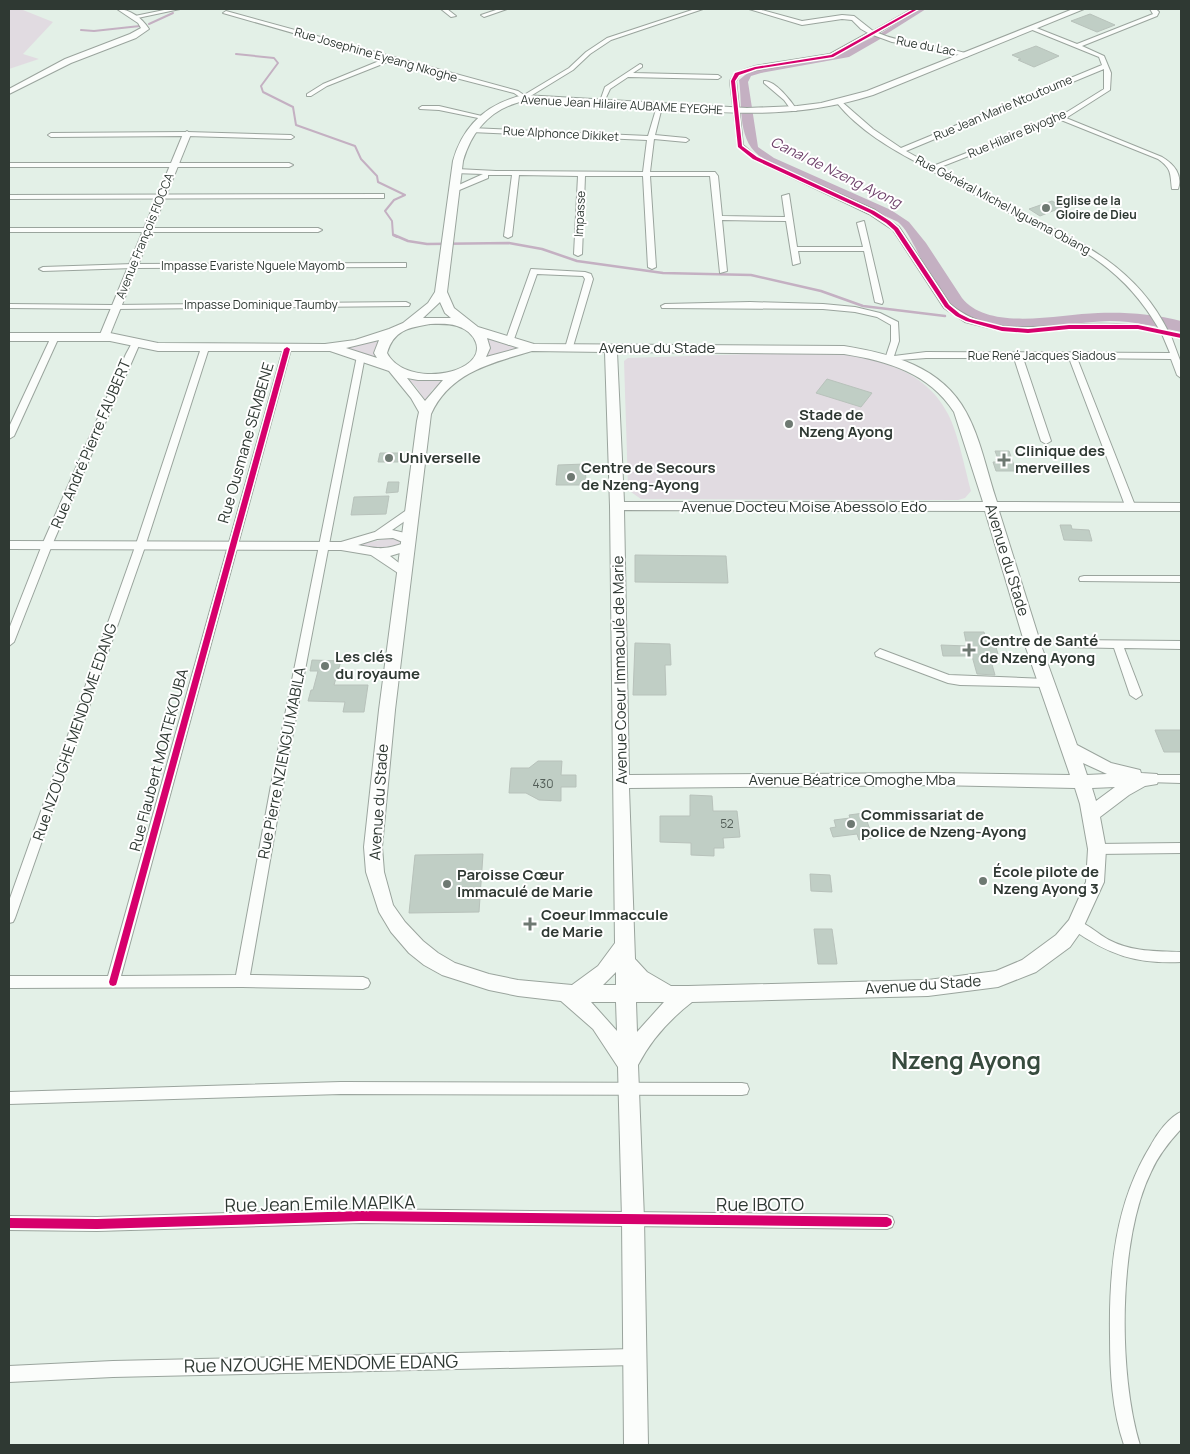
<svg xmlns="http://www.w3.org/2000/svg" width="1190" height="1454" font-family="Manrope,sans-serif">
	<rect width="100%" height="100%" fill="#e3f0e7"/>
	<g fill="#e1dbe1">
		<polygon points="9,9 23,10 53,22 23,54 39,59 9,69"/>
		<polygon points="490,338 521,348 484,358 487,339"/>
		<polygon points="380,339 374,350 377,359 341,348"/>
		<path d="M812,352C862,354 923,364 948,414C958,433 965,469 971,491L965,498L958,500L641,499L631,492L628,487L624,361L628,358Z"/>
		<polygon points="445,379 432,390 425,402 417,388 409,380"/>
		<polygon points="395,537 401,539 398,548 388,550 361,546 361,544"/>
	</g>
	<path fill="#c4b0c2" d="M875,36L882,38L849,57L761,73L751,76L748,82L758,147L774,158L891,210L909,222L926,243L962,298C989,332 1060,314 1098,313C1125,312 1155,314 1181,321V332C1157,327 1135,321 1110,321C1063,322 994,342 954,307C940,294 924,265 915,247C910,238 906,229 898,222L764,159C736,143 743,107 739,80L750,71L833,57Z"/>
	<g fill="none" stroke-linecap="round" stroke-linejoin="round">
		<g stroke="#c4b0c2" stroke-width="2">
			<polyline points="149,24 173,13"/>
			<polyline points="81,30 94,31 140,26"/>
			<polyline points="236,54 274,58 278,63 261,86 263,92 293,107 296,125 355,146 361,159 377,176 378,182 405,195 394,200 385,211 392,221 393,235 397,237"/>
		</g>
		<polyline stroke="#c4b0c2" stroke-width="2.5" points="394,235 408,241 427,244 509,243 542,249 577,261 663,273 751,275 821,291 863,306 945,316"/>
		<polygon fill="#c4b0c2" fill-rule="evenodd" points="919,9 926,9 872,43 867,42"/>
	</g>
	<g fill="#c0cec5" stroke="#b8c2bb">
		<polygon points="1090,14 1115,25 1097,32 1071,21"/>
		<polygon points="1036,46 1059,56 1034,67 1018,60 1021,59 1012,55"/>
		<polygon points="1052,201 1063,207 1040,216 1029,209"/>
		<polygon points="827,379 872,393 861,407 816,393"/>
		<polygon points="995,451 1009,451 1016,471 996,471 993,462 997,462 996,459 998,459"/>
		<polygon points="380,453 400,453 398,462 378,462"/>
		<polygon points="585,464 586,481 581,481 581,485 556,485 558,465"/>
		<polygon points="388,482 399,482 398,492 386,493"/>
		<polygon points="389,496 386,514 351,515 354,497"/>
		<polygon points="1060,525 1071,525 1072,529 1089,530 1092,541 1064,540"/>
		<polygon points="635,555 726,556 728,583 635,582"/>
		<polygon points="964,632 984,632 987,644 995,644 998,654 989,654 995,675 977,674 972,656 943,656 941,645 967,646"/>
		<polygon points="635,643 670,644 671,665 665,665 666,695 633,695"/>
		<polygon points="312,660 341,661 334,685 368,685 364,712 343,712 345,702 308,701 311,690 313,690 318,671 310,671"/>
		<polygon points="1155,730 1181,730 1181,752 1164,752"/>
		<polygon points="538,761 562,761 561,775 576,775 576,787 561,787 561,801 539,800 526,793 509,793 511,768 529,768"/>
		<polygon points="690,795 712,796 713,811 737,811 740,837 723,838 724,848 714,848 714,856 691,855 691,843 660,842 660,816 690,816"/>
		<polygon points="864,813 873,838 859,840 857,834 833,837 830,828 836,827 834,820 850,818 849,815"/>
		<polygon points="483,854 479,912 409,913 415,855"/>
		<polygon points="810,874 830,875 832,892 811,891"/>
		<polygon points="814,929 832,929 837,964 818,964"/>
	</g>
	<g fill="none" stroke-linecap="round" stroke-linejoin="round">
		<g stroke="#9aa49d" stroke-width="2">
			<g id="minor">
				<polygon points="169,9 180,9 133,19 130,17"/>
				<polygon points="441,9 447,9 456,16 451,17"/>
				<polygon points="499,9 507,9 484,17 481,15"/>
				<polygon points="695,9 703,9 611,40 590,54 573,70 524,100 514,93 390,61 327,86 311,96 307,96 307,94 323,84 384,59 223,13 226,11 518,91 524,95 569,68 586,52 607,38"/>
				<path d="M749,9H758L802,21L842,15L854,16L873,31L912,9H919L878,33C906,45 939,44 968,54V56L966,57L942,50L892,42L873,35L834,57L756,70L739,75L736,81L743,145L757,157L875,210L899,227L950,304C985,333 1025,328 1067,325C1097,323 1130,323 1159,329C1119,260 1069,243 1002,209C975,196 948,180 922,165C891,149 859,130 837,103L842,102L873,129L901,148L1102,65L1099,57L1030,29V27H1034L1077,44L1153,14L1150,9H1156L1159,12L1157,16L1082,46L1104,56L1111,73L1110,90L1066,118L1162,157C1174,164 1183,175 1178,189H1172C1170,173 1172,169 1158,159L1061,120L938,168C962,181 985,195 1009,207C1073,238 1134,263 1168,331L1181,334V338L1171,336L1181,363V378L1177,375L1171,359L1077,358L1136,508L1134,510H1128L1126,508L1069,358H1023L1051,441L1046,444L1041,441L1014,358H926L886,361L885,359L891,341V325L877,317L855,312L823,309L662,308L661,306L665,304L750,302L823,304L855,307L880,313L898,322L899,341L894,356L926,352L1170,353L1162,334L1138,329H1069L1028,333L1002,331L965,322L944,308L893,230L869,214L753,159L738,147L730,81L735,73L755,66L830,54L868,33L861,29L852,20L842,19L802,25ZM1104,69V89L1059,117L933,166L906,151Z"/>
				<polygon points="640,64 642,65 642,67 633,73 718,75 721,77 718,79 628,77 610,89 603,104 599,104 605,87"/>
				<path d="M764,81C775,80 791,101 797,110L796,111H792L784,100L764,83Z"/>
				<polygon points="422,106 439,106 486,117 483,119 439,110 420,109 419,108"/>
				<polygon points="657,106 662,107 655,135 686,138 689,140 686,142 654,139 650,172 715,172 718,176 722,216 785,217 782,196 789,194 797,247 863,247 857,223 864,221 883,302 882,304 875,302 864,251 798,251 800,263 793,265 786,221 722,220 727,271 720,273 710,176 650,176 656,267 652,269 648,267 643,176 585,176 582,254 578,256 574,254 578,176 519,175 512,236 508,238 504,236 512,175 488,175 488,178 457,191 450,189 483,174 454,173 454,169 457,169 496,171 643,172 647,140 471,132 468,130 471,128 648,136"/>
				<polygon points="187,132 291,135 294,137 291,139 187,136 51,137 48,135 51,133"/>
				<polygon points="9,163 289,163 293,165 289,167 9,167"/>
				<polygon points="381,194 384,194 384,198 9,199 9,195"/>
				<polygon points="9,228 318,228 322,230 318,232 9,232"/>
				<polygon points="406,263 406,267 403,267 133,268 43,271 39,269 43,267 133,264"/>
				<polygon points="531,269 585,272 591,274 593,279 572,350 569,351 565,348 585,279 583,276 537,274 513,342 509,345 505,342"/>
				<polygon points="406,302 410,304 409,306 116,309 9,308 9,304 113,305"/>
				<polygon points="55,334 59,337 14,436 9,439 9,427 51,337"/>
				<polygon points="136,340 140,343 52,545 14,642 9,646 9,629 42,545 126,354 133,341"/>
				<polygon points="205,345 209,348 146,544 15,918 13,922 9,923 9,901 136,544 201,348"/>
				<polygon points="287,346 291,349 121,976 236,975 272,780 357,356 361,353 365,356 284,780 250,975 363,977 368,979 370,983 368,987 363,989 242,987 9,988 9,976 108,976 283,349"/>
				<polygon points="1084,576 1181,576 1181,582 1080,581 1079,579 1080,577"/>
				<polygon points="1071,640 1181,641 1181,649 1124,648 1142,695 1136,699 1130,695 1114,648 1067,647 1066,644 1067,641"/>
				<polygon points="880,649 949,675 1046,679 1051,683 1046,687 960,685 948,683 876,656 875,653"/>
				<polygon points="1151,775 1181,775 1181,783 1147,782 1145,779 1147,776"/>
				<polygon points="1181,843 1181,853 1097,854 1093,852 1091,849 1093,846 1097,844"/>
				<path d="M1076,920C1088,924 1098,934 1109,940C1132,952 1156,951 1181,952V962C1136,964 1109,955 1072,929L1070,925L1072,921Z"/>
				<polygon points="341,1082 742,1083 747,1084 749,1089 747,1094 742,1095 341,1094 9,1104 9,1092"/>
				<path d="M1181,1112V1129C1169,1142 1158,1156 1151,1172C1118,1239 1118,1374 1140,1445H1124C1112,1410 1110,1373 1110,1336C1109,1270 1115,1203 1151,1145C1157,1134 1169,1117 1181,1112Z"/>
				<polygon points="361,1209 887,1215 892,1217 894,1222 892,1227 887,1229 361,1223 97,1231 9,1230 9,1216 97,1217"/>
				<polygon points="634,1349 640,1351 642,1357 640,1363 634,1365 113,1377 9,1382 9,1366 113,1361"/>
			</g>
		</g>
		<g stroke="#9aa49d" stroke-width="2">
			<g id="tertiary">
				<path d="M117,9C130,9 142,18 149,29L136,38L71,63L9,94V89L65,59L130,34L141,28L138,23Z"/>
				<polygon points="187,131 191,134 109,337 104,340 100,339 99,337 183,134"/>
				<path d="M411,507L417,511L415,514L392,530L405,533L413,540L408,544L412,547L410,550L390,556L408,570L410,573L408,576L404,577L371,555L341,550L9,549V541L341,542L375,532ZM393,538L405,543C383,550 380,549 358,545L377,539Z"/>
			</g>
		</g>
		<g stroke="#9aa49d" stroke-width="2">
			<path id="secondary" d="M1073,9H1084L873,95C800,118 740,114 665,109C618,107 571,104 524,101C492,108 472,130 463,161L447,292L454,308L478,327L534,344L844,346C892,354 941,366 966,412C981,439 987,473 997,502L1181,503V511H999L1042,648L1077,745L1111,763L1140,770L1141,773L1157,774L1159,779L1157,784L1145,786L1129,795L1100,817L1106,849L1104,882L1082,930L1070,947L1036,972L998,987L928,996L692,1002C670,1019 651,1040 638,1065L644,1219L648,1445H624L622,1219L618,1067L593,1029L561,1001L518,996L489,990L442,975L424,965L409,953L391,932L379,912L366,872L364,847L379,710L417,421L419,412L411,398L389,371L330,351H158L110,341H9V333H110L158,343L325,344L355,340L389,329L403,323L428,303L435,292L453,161C463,125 488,103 524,95L747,108L797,106L821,103L867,91ZM440,302L445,313L451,318H423ZM430,324C439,324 448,323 457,326C476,332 486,352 466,365C444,379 400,378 387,353C394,330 408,328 430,324ZM487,338L519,348L486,357L490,348ZM379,340L374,353L377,358L346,348ZM532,351L605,352L610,506L615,943L598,966L572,985L518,980L489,974L455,963L438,953L423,941L405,922L393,905L384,872L382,847L395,710L431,414C450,372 492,363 532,351ZM617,352L844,354C888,361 929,373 954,412L983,502H624ZM407,378L418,380H443L425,401ZM624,510L985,511L1026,648L1070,775L934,773L629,775ZM1083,763L1107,774L1087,775ZM934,785L1075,788L1080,804L1088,849L1086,882L1069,920L1056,935L1022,960L996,971L928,980L688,986H671L647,972L635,959L629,788ZM1115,787L1096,801L1092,788ZM616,972V985H603ZM591,1002H616L617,1031ZM636,1002H664L637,1032Z"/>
		</g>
		<use href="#minor" fill="#fbfdfb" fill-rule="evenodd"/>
		<use href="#tertiary" fill="#fbfdfb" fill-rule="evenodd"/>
		<use href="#secondary" fill="#fbfdfb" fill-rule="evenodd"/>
		<g stroke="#fff" stroke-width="3">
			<g id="cycleway">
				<polygon points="914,9 918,9 833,57 756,69 739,75 735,81 742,146 757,157 874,211 890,221 898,228 949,305 960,314 970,319 1002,327 1028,329 1069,325 1138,325 1181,334 1181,338 1138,329 1069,329 1028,333 1002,331 966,321 956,316 945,307 894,230 886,223 870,213 753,159 738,147 731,81 735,73 755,67 831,55"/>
				<polygon points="287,347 290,349 117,982 116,985 113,986 110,985 109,982 284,349"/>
				<polygon points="361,1211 887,1217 891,1219 892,1222 891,1225 887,1227 361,1221 97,1229 9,1228 9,1218 97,1219"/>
			</g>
		</g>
		<use href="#cycleway" fill="#d6006c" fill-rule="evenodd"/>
	</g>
	<g fill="#6e7972" stroke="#fff" stroke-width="2">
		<circle cx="1046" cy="208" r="5"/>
		<circle cx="789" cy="424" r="5"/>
		<circle cx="389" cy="458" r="5"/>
		<path d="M1001.5 452.5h5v5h5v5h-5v5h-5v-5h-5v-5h5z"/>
		<circle cx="571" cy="477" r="5"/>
		<path d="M966.5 642.5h5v5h5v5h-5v5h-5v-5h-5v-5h5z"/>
		<circle cx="325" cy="666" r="5"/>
		<circle cx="851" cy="824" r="5"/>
		<circle cx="983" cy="881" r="5"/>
		<circle cx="447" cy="884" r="5"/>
		<path d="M527.5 916.5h5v5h5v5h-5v5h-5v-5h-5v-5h5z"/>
	</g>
	<g text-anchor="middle" stroke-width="4" stroke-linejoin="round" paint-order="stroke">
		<g font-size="12" fill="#2f3933" stroke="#fff">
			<text transform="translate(926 46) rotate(11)" y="4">Rue du Lac</text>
			<text transform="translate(376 55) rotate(16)" y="4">Rue Josephine Eyeang Nkoghe</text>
			<text transform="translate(622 105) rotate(3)" y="4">Avenue Jean Hilaire AUBAME EYEGHE</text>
			<text transform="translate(1003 108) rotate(-23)" y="4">Rue Jean Marie Ntoutoume</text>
			<text transform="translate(561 134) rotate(3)" y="4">Rue Alphonce Dikiket</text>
			<text transform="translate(1017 134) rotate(-23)" y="4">Rue Hilaire Biyoghe</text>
			<text transform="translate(1003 205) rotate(28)" y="4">Rue Général Michel Nguema Obiang</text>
			<text transform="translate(580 214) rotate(-87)" y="4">Impasse</text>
			<text transform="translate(145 236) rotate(-68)" y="4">Avenue François FIOCCA</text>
			<text x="253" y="270">Impasse Evariste Nguele Mayomb</text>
			<text x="261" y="309">Impasse Dominique Taumby</text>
			<text x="1042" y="360">Rue René Jacques Siadous</text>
		</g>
		<g font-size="12" font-weight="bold" fill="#2f3933" stroke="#fff" text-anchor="start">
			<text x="1056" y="205">Eglise de la<tspan x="1056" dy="14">Gloire de Dieu</tspan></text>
		</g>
		<g font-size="12" fill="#535e58">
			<text x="543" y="788">430</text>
			<text x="727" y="828">52</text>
		</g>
		<g font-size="14" font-style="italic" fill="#6f426b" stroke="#fff">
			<text transform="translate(836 172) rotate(26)" y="5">Canal de Nzeng Ayong</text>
		</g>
		<g font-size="15" fill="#2f3933" stroke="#fff">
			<text x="657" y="353">Avenue du Stade</text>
			<text transform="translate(246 443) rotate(-74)" y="5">Rue Ousmane SEMBENE</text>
			<text transform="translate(91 444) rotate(-67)" y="5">Rue André Pierre FAUBERT</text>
			<text x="804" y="512">Avenue Docteu Moise Abessolo Edo</text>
			<text transform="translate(1007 560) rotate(73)" y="5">Avenue du Stade</text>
			<text transform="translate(620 670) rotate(-91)" y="5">Avenue Coeur Immaculé de Marie</text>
			<text transform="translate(75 732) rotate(-71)" y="5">Rue NZOUGHE MENDOME EDANG</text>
			<text transform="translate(159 760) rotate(-75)" y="5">Rue Flaubert MOATEKOUBA</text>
			<text transform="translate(282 763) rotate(-79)" y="5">Rue Pierre NZIENGUI MABILA</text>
			<text x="852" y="785">Avenue Béatrice Omoghe Mba</text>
			<text transform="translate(379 802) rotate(-86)" y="5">Avenue du Stade</text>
			<text transform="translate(923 985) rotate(-4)" y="5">Avenue du Stade</text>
		</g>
		<g font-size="15" font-weight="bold" fill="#2f3933" stroke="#fff" text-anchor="start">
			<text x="799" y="420">Stade de<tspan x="799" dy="17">Nzeng Ayong</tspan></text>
			<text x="1015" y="456">Clinique des<tspan x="1015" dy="17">merveilles</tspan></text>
			<text x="399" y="463">Universelle</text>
			<text x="581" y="473">Centre de Secours<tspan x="581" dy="17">de Nzeng-Ayong</tspan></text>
			<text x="980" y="646">Centre de Santé<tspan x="980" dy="17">de Nzeng Ayong</tspan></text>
			<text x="335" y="662">Les clés<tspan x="335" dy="17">du royaume</tspan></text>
			<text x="861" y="820">Commissariat de<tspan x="861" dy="17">police de Nzeng-Ayong</tspan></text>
			<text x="993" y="877">École pilote de<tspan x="993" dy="17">Nzeng Ayong 3</tspan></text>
			<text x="457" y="880">Paroisse Cœur<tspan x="457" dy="17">Immaculé de Marie</tspan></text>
			<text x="541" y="920">Coeur Immaccule<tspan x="541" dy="17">de Marie</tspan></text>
		</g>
		<g font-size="18" fill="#2f3933" stroke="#fff">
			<text transform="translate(320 1204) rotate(-1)" y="6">Rue Jean Emile MAPIKA</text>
			<text x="760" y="1211">Rue IBOTO</text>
			<text transform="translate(321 1364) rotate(-1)" y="6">Rue NZOUGHE MENDOME EDANG</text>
		</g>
		<g font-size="24" font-weight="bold" fill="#374b3e" stroke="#fff">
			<text x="966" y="1069">Nzeng Ayong</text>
		</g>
	</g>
	<rect width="1190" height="1454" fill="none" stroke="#2f3933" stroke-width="20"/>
</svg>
